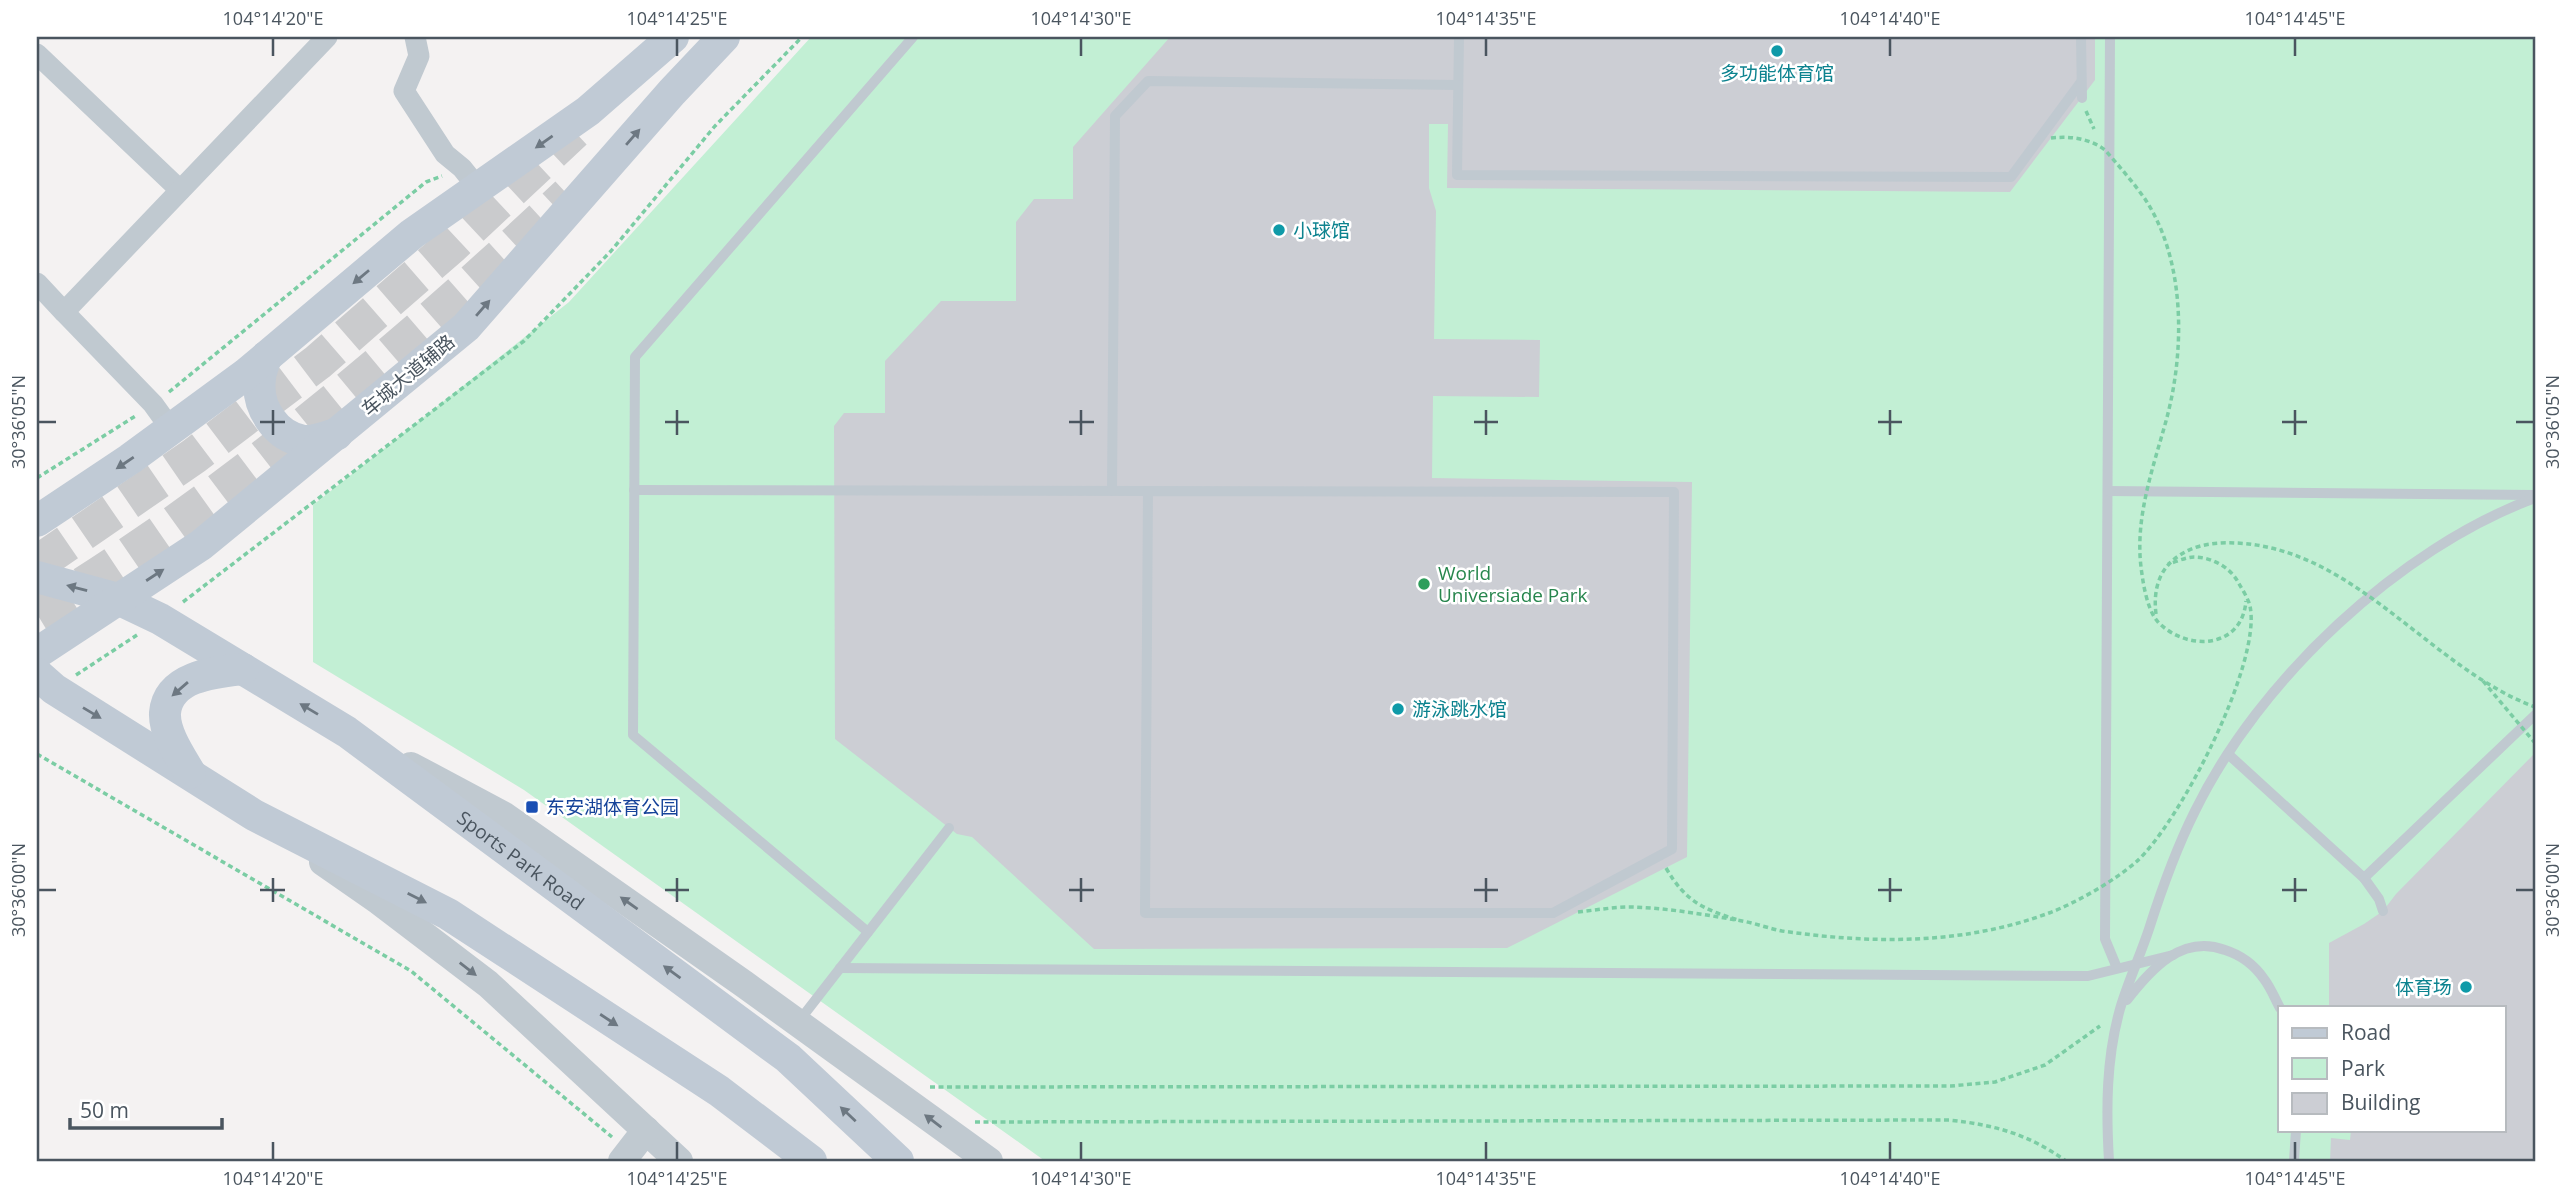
<svg xmlns="http://www.w3.org/2000/svg" width="2572" height="1198" font-family="'Open Sans','Noto Sans SC',sans-serif">
	<rect width="100%" height="100%" fill="#f4f2f2"/>
	<path fill="#c2efd4" fill-rule="evenodd" d="M811,37H2535V1161H1045L524,790L313,662V505L569,302ZM2280,1007H2504V1130H2280Z"/>
	<g fill="#ccced4">
		<polygon points="1170,37 2095,37 2095,80 2010,192 1447,188 1448,124 1429,124 1429,188 1436,211 1434,339 1540,340 1539,397 1433,396 1432,478 1692,482 1687,857 1507,948 1094,949 972,837 957,834 835,739 834,426 844,413 885,413 885,361 941,301 1016,301 1016,222 1034,199 1073,199 1073,147"/>
		<polygon points="2535,753 2535,1161 2330,1161 2331,1138 2350,1140 2351,1130 2504,1130 2504,1007 2329,1007 2329,943 2364,924 2383,911 2396,894"/>
	</g>
	<g fill="none" stroke-linecap="round" stroke-linejoin="round">
		<g stroke="#cacbcd" stroke-width="37" stroke-dasharray="37 18" stroke-linecap="butt">
			<polyline points="37,564 194,456 318,362 452,245 574,131"/>
			<path d="M37,614C230,497 403,349 568,195"/>
		</g>
		<g stroke="#7bcda4" stroke-width="3.5" stroke-dasharray="5 3.5" stroke-linecap="butt">
			<polyline points="2086,111 2094,129"/>
			<polyline points="169,392 426,182 442,176"/>
			<polyline points="37,478 137,415"/>
			<polyline points="183,602 524,341 611,251 715,126 802,37"/>
			<polyline points="76,675 137,635"/>
			<polyline points="37,754 411,971 612,1137"/>
			<path d="M1666,868C1686,902 1703,909 1738,920"/>
			<polyline points="930,1087 1951,1086 1995,1082 2045,1065 2100,1026"/>
			<path d="M975,1122L1949,1120C1995,1125 2028,1134 2066,1161"/>
		</g>
		<g stroke="#c0c9d0" stroke-width="10">
			<polyline points="1459,37 1457,175 2011,177 2081,82"/>
			<polyline points="2081,37 2082,98"/>
			<polyline points="2110,37 2105,939 2117,968"/>
			<polyline points="634,490 1674,492 1672,849 1553,913 1145,913 1148,491"/>
			<polyline points="1112,491 1115,116 1148,81 1458,85"/>
			<polyline points="2108,491 2535,495"/>
			<polyline points="2228,754 2364,878 2379,899 2383,911"/>
			<polyline points="2364,878 2535,715"/>
			<polyline points="868,932 633,735 635,357 913,37"/>
			<polyline points="840,968 2088,976 2173,955"/>
			<path d="M2127,1000C2151,969 2182,934 2225,950C2241,955 2255,966 2264,979C2271,988 2275,999 2280,1008"/>
			<polyline points="799,1021 949,828"/>
			<path d="M2109,1161C2106,1110 2106,1059 2120,1009C2128,982 2140,956 2149,929C2162,888 2176,849 2195,811C2259,680 2399,548 2535,498"/>
			<polyline points="2294,1161 2296,1130"/>
		</g>
		<g stroke="#c0c9d0" stroke-width="21">
			<polyline points="415,37 419,56 404,91 445,154 462,168 478,188"/>
			<polyline points="37,54 180,190"/>
			<polyline points="37,283 64,312"/>
			<polyline points="171,429 153,404 64,312 327,37"/>
		</g>
		<g stroke="#c0c9d0" stroke-width="28">
			<polyline points="411,766 503,815 744,984 989,1161"/>
			<polyline points="323,862 379,901 488,984 679,1161"/>
			<polyline points="622,1161 646,1130"/>
		</g>
		<g stroke="#c0cad5" stroke-width="32">
			<path d="M266,357C264,364 260,372 260,379C256,407 276,437 304,441C314,442 327,436 337,434"/>
			<polyline points="37,521 130,459 246,374 412,234 588,111 673,37"/>
			<path id="s1" d="M37,577L118,599L160,619L347,732L788,1058L898,1161"/>
			<polyline points="37,653 201,545 466,327 672,92 724,37"/>
			<polyline points="37,674 54,689 254,815 448,914 719,1091 811,1161"/>
			<path d="M190,773C180,756 164,733 165,713C168,676 215,672 243,669"/>
		</g>
		<g stroke="#7bcda4" stroke-width="3.5" stroke-dasharray="5 3.5" stroke-linecap="butt">
			<path d="M2051,138C2070,136 2089,138 2105,150C2119,166 2133,182 2145,199C2186,261 2185,352 2166,421C2153,468 2135,517 2141,567C2143,583 2147,610 2158,622C2187,652 2242,649 2246,601"/>
			<path d="M2156,614C2153,590 2159,568 2180,555C2196,544 2218,542 2236,543C2355,548 2430,668 2535,707"/>
			<polyline points="2483,681 2535,743"/>
			<path d="M1578,912C1596,910 1614,907 1631,907C1666,908 1702,914 1736,920C1752,922 1767,928 1782,931C1872,944 1963,945 2049,913C2076,903 2114,881 2136,862C2179,824 2262,663 2250,606C2248,598 2242,589 2238,582C2230,567 2211,557 2194,557C2186,557 2176,562 2168,564"/>
		</g>
	</g>
	<defs><path id="oneway-solid" d="M-6-.8H1V-3.2L6.5 0L1 3.2V.8H-6Z" transform="scale(1.75)"/></defs>
	<g fill="#6d7882">
		<use href="#oneway-solid" transform="translate(633 137) rotate(-49)"/>
		<use href="#oneway-solid" transform="translate(544 142) rotate(145)"/>
		<use href="#oneway-solid" transform="translate(361 277) rotate(140)"/>
		<use href="#oneway-solid" transform="translate(483 308) rotate(-49)"/>
		<use href="#oneway-solid" transform="translate(125 463) rotate(146)"/>
		<use href="#oneway-solid" transform="translate(155 575) rotate(-33)"/>
		<use href="#oneway-solid" transform="translate(77 588) rotate(-165)"/>
		<use href="#oneway-solid" transform="translate(180 689) rotate(139)"/>
		<use href="#oneway-solid" transform="translate(309 709) rotate(-149)"/>
		<use href="#oneway-solid" transform="translate(92 713) rotate(31)"/>
		<use href="#oneway-solid" transform="translate(417 898) rotate(27)"/>
		<use href="#oneway-solid" transform="translate(672 972) rotate(-144)"/>
		<use href="#oneway-solid" transform="translate(609 1020) rotate(33)"/>
		<use href="#oneway-solid" transform="translate(848 1114) rotate(-137)"/>
	</g>
	<g fill="#6d7881">
		<use href="#oneway-solid" transform="translate(629 903) rotate(-145)"/>
		<use href="#oneway-solid" transform="translate(468 969) rotate(38)"/>
		<use href="#oneway-solid" transform="translate(933 1121) rotate(-143)"/>
	</g>
	<path fill="none" stroke="#4a555f" stroke-width="2.5" d="M273,38V56M677,38V56M1081,38V56M1486,38V56M1890,38V56M2295,38V56M273,410V435M677,410V435M1081,410V435M1486,410V435M1890,410V435M2295,410V435M38,422H56M260,422H285M665,422H689M1069,422H1094M1474,422H1498M1878,422H1902M2282,422H2307M2516,422H2534M273,878V902M677,878V902M1081,878V902M1486,878V902M1890,878V902M2295,878V902M38,890H56M260,890H285M665,890H689M1069,890H1094M1474,890H1498M1878,890H1902M2282,890H2307M2516,890H2534M273,1142V1160M677,1142V1160M1081,1142V1160M1486,1142V1160M1890,1142V1160M2295,1142V1160"/>
	<g fill="#0f9aa8" stroke="#fff" stroke-width="2.5">
		<circle cx="1777" cy="51" r="7"/>
		<circle cx="1279" cy="230" r="7"/>
		<circle cx="1398" cy="709" r="7"/>
		<circle cx="2466" cy="987" r="7"/>
	</g>
	<circle fill="#2e9e5b" stroke="#fff" stroke-width="2.5" cx="1424" cy="584" r="7"/>
	<rect fill="#1a4fb4" stroke="#fff" stroke-width="2.5" x="525" y="800" width="14" height="14" rx="3.5"/>
	<g text-anchor="middle" stroke-width="5" stroke-linejoin="round" paint-order="stroke">
		<g font-size="19" fill="#0d838f" stroke="#fff" text-anchor="start">
			<text x="1777" y="80" text-anchor="middle">多功能体育馆</text>
			<text x="1293" y="237">小球馆</text>
			<text x="1412" y="716">游泳跳水馆</text>
			<text x="2452" y="994" text-anchor="end">体育场</text>
		</g>
		<g font-size="19" fill="#4a555f" stroke="#fff">
			<text transform="translate(408 375) rotate(-40)" y="7">车城大道辅路</text>
			<text dy="7" stroke="none"><textPath href="#s1" startOffset="565">Sports Park Road</textPath></text>
		</g>
		<g font-size="19" fill="#27864d" stroke="#fff" text-anchor="start">
			<text x="1438" y="580">World<tspan x="1438" dy="22">Universiade Park</tspan></text>
		</g>
		<g font-size="19" fill="#164399" stroke="#fff" text-anchor="start">
			<text x="546" y="814">东安湖体育公园</text>
		</g>
	</g>
	<rect width="2572" height="1198" fill="none" stroke="#ffffff" stroke-width="77"/>
	<rect x="2278" y="1006" width="228" height="126" fill="#ffffff" stroke="#b7bbbf" stroke-width="2"/>
	<rect x="2292" y="1028" width="35" height="10" fill="#c0cad5" stroke="#b7bbbf" stroke-width="2"/>
	<text x="2341" y="1040" font-size="21" fill="#4a555f">Road</text>
	<rect x="2292" y="1058" width="35" height="21" fill="#c2efd4" stroke="#b7bbbf" stroke-width="2"/>
	<text x="2341" y="1076" font-size="21" fill="#4a555f">Park</text>
	<rect x="2292" y="1093" width="35" height="21" fill="#ccced4" stroke="#b7bbbf" stroke-width="2"/>
	<text x="2341" y="1110" font-size="21" fill="#4a555f">Building</text>
	<path d="M70 1118v10h152v-10" fill="none" stroke="#4a555f" stroke-width="3.5"/>
	<text x="80" y="1118" font-size="21" fill="#4a555f" stroke="#ffffff" stroke-width="5" paint-order="stroke">50 m</text>
	<rect x="38" y="38" width="2496" height="1122" fill="none" stroke="#4a555f" stroke-width="2.5"/>
	<g font-size="18" text-anchor="middle" fill="#4a555f">
		<text x="273" y="25">104°14'20"E</text>
		<text x="677" y="25">104°14'25"E</text>
		<text x="1081" y="25">104°14'30"E</text>
		<text x="1486" y="25">104°14'35"E</text>
		<text x="1890" y="25">104°14'40"E</text>
		<text x="2295" y="25">104°14'45"E</text>
		<text transform="translate(19 422) rotate(-90)" y="6">30°36'05"N</text>
		<text transform="translate(2553 422) rotate(-90)" y="6">30°36'05"N</text>
		<text transform="translate(19 890) rotate(-90)" y="6">30°36'00"N</text>
		<text transform="translate(2553 890) rotate(-90)" y="6">30°36'00"N</text>
		<text x="273" y="1185">104°14'20"E</text>
		<text x="677" y="1185">104°14'25"E</text>
		<text x="1081" y="1185">104°14'30"E</text>
		<text x="1486" y="1185">104°14'35"E</text>
		<text x="1890" y="1185">104°14'40"E</text>
		<text x="2295" y="1185">104°14'45"E</text>
	</g>
</svg>
